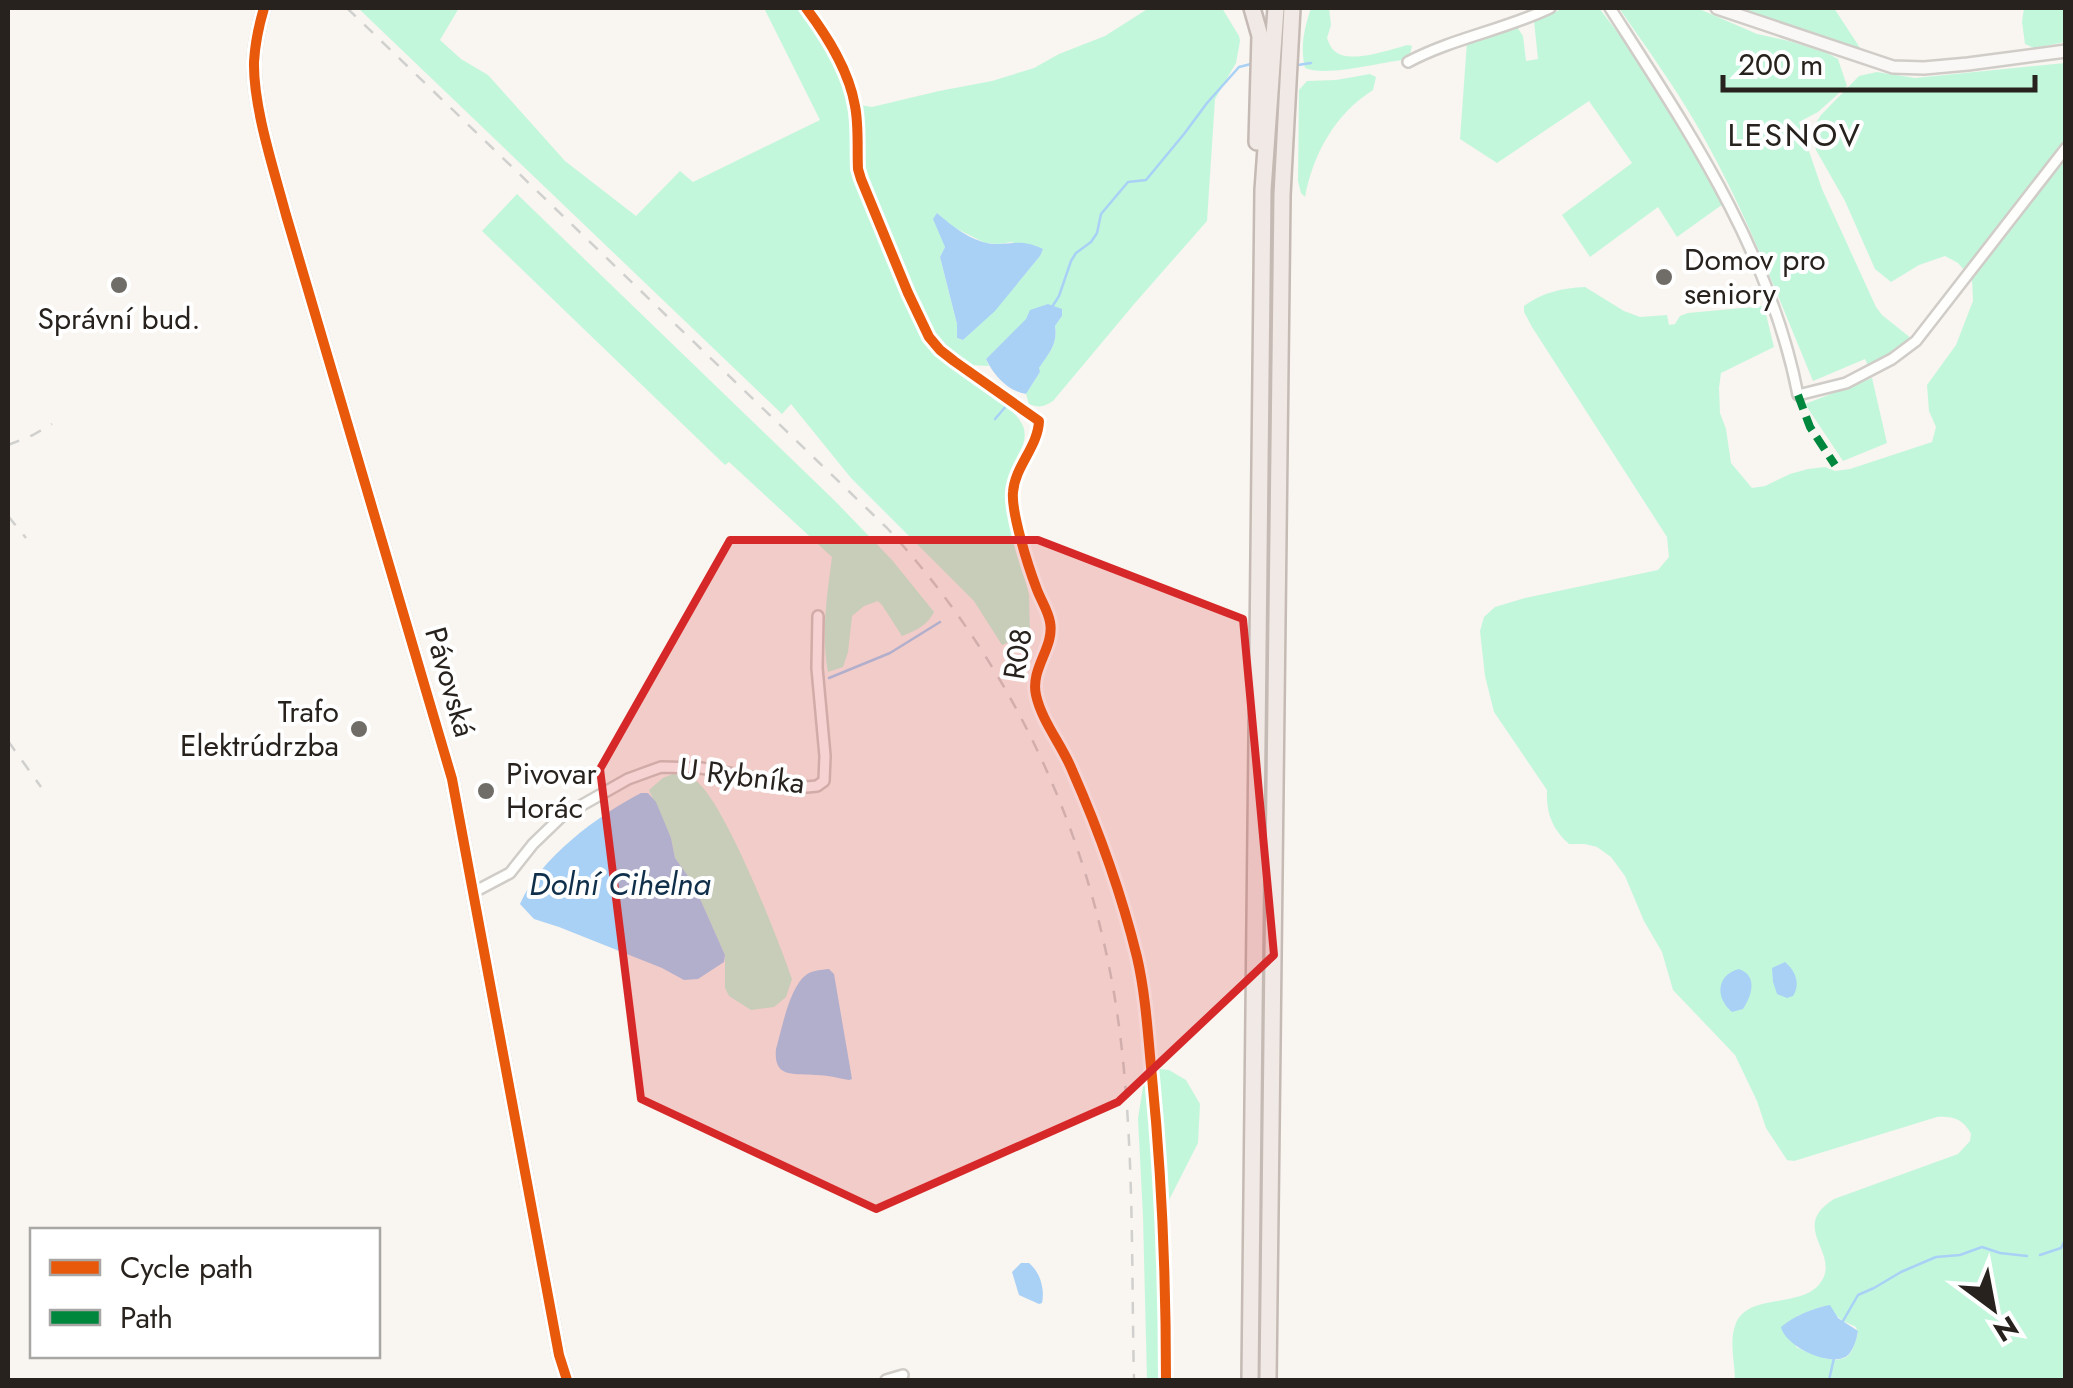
<svg xmlns="http://www.w3.org/2000/svg" width="2073" height="1388" font-family="Jost,sans-serif">
	<rect width="100%" height="100%" fill="#f9f5f0"/>
	<g fill="#c3f7dc" fill-rule="evenodd">
		<path d="M358,8H459L440,40L461,59L488,75L565,161L636,216L680,171L693,182L820,120L764,8H800C821,36 850,75 853,112C855,132 852,154 857,174C863,202 878,228 889,254L888,256L907,297L904,300C913,315 921,334 933,346C951,363 1020,408 1024,429C1027,443 1019,453 1014,465C1010,477 1008,490 1007,503L1029,595L1030,634L1002,645L974,601L851,478L791,404L782,414Z"/>
		<path d="M1149,8H1222L1239,36L1240,41L1236,63L1215,99L1207,221L1135,303L1053,401C1044,407 1039,408 1029,404L1026,394L1040,372L1038,368C1049,354 1058,344 1055,326L1062,316L1027,319L986,359L989,366L971,365L968,368L942,348L932,333L866,184L861,161L860,105L872,107L939,91L992,81L1034,68L1059,54L1105,36ZM937,213L951,226L985,243L998,244L1012,242L1040,256L995,310L963,340L957,338V324L940,257L945,247Z"/>
		<path d="M1311,8H1329L1331,25L1327,38C1329,43 1331,49 1336,52C1351,64 1391,49 1408,45L1412,46L1410,54L1402,60C1378,63 1325,77 1305,68C1300,46 1304,29 1311,8Z"/>
		<polygon points="1564,8 1599,8 1625,42 1689,141 1688,142 1707,171 1723,204 1677,237 1658,207 1590,257 1562,215 1632,163 1589,101 1497,163 1460,139 1467,42 1517,27 1523,36 1526,61 1538,59 1534,21"/>
		<path d="M1619,8H1697L1757,34L1789,41L1827,53L1838,59L1847,86L1818,112L1799,122L1822,189L1876,307L1882,315L1912,339L1869,368L1865,359L1813,381C1778,297 1745,209 1699,129C1675,87 1646,47 1619,8Z"/>
		<polygon points="1739,8 1834,8 1862,51"/>
		<polygon points="2024,8 2065,8 2065,42 2034,48 2025,44 2022,22"/>
		<path d="M2065,63V1380H1735C1735,1363 1729,1343 1735,1326C1746,1291 1802,1310 1821,1282C1841,1252 1788,1228 1834,1199L1958,1154L1970,1141L1971,1134C1963,1119 1953,1116 1937,1117L1794,1161L1787,1160L1766,1128L1757,1101L1735,1055L1673,990L1662,952L1644,921L1625,876L1611,857L1597,847L1585,844H1569C1552,829 1546,813 1547,790L1494,712L1485,676L1480,631L1484,617L1495,607L1525,598L1658,570L1669,557L1667,537L1532,327L1524,312V306C1543,292 1563,288 1585,287L1624,311L1640,317L1667,315L1669,325L1675,324L1680,316L1688,313L1764,306L1774,347L1721,373L1719,388L1720,413L1726,429L1731,463L1752,488L1765,486L1790,474L1808,469L1825,467L1835,471L1850,469L1932,442L1936,427L1929,411L1927,385L1956,345L1973,301L1972,279L1958,263L1945,256L1919,265L1891,282L1875,269L1845,201L1816,150L1812,129L1821,115L1859,76L1877,72L1915,78ZM1824,1306L1843,1321L1856,1327L1858,1334C1855,1341 1853,1353 1846,1357C1833,1365 1809,1353 1796,1347L1797,1316Z"/>
		<path d="M1370,74L1376,77L1373,90C1335,114 1313,154 1305,197L1301,193L1298,181L1299,90L1307,81L1336,80Z"/>
		<path d="M517,194L835,501L892,560L934,612C928,625 915,631 902,636L882,605L878,601L864,606L852,616L848,652L843,667L828,672C821,633 827,596 832,557L729,462L725,465L482,231Z"/>
		<polygon points="1872,378 1887,443 1843,461 1805,404"/>
		<path d="M673,774C680,775 689,776 695,780C724,800 779,941 792,979L786,997L774,1007L751,1010L729,996L725,988V955L693,883L675,858L671,838L649,790L663,778Z"/>
		<polygon points="1160,1069 1169,1070 1186,1080 1200,1104 1198,1143 1169,1200 1162,1251 1168,1380 1147,1380 1143,1217 1138,1118 1143,1087"/>
	</g>
	<g fill="#a9d1f6">
		<path d="M937,213C952,226 973,243 995,244C1015,244 1022,239 1043,249L1040,256L995,311L963,340L957,338V324L940,257L945,247L933,219Z"/>
		<path d="M1048,304L1062,309V316L1055,326C1058,344 1049,353 1039,368L1040,372L1026,394C1008,391 994,376 986,359L1026,319L1030,310Z"/>
		<path d="M641,793H648L656,802L671,838L675,858L693,883L725,955L724,962L698,979L684,980L662,968L559,927L534,919L520,904C540,858 597,816 641,793Z"/>
		<path d="M1785,962C1795,970 1801,984 1793,996L1787,998L1777,994L1773,982L1772,968Z"/>
		<path d="M829,969L834,974L852,1079L849,1080C838,1078 827,1075 816,1075C795,1073 773,1079 776,1049C782,1029 789,988 806,975C813,970 821,970 829,969Z"/>
		<path d="M1739,969C1758,976 1752,995 1743,1009L1732,1012C1715,998 1716,975 1739,969Z"/>
		<path d="M1021,1263H1029C1040,1272 1045,1289 1042,1303L1039,1304L1019,1295L1012,1272Z"/>
		<path d="M1830,1305L1838,1318L1858,1331C1857,1338 1854,1348 1849,1354C1835,1370 1785,1347 1781,1327C1794,1316 1813,1308 1830,1305Z"/>
	</g>
	<g fill="none" stroke-linecap="round" stroke-linejoin="round">
		<g stroke="#a9d1f6" stroke-width="2.5">
			<polyline points="1298,65 1311,63"/>
			<polyline points="1052,307 1059,296 1071,261 1076,253 1091,242 1097,233 1101,214 1128,182 1146,180 1184,134 1207,103 1239,67 1255,63"/>
			<polyline points="995,419 1007,405"/>
			<polyline points="829,678 890,653 940,622"/>
			<polyline points="2040,1255 2061,1248 2066,1238"/>
			<polyline points="1843,1321 1858,1295 1874,1288 1901,1272 1936,1257 1960,1255 1982,1247 2000,1253 2027,1256"/>
			<polyline points="1829,1380 1834,1358"/>
		</g>
		<g stroke="#d0ccc7" stroke-width="14">
			<g id="street">
				<path d="M1610,8C1688,130 1770,250 1798,395L1846,383L1892,359L1916,341L2066,148"/>
				<path d="M1408,62C1453,38 1504,30 1550,8"/>
				<polyline points="474,892 510,873 533,844 561,817 628,779 661,767 701,768 807,787 817,786 824,781 825,756 817,668 818,616"/>
				<polyline points="886,1380 903,1375"/>
			</g>
		</g>
		<g stroke="#d0ccc7" stroke-width="16">
			<g id="secondary">
				<path d="M264,8C259,25 255,43 254,62C253,107 274,170 286,215L452,779L559,1355L567,1380"/>
				<polyline points="1717,8 1893,67 1924,68 1968,64 2066,51"/>
			</g>
		</g>
		<g stroke="#c5bab4" stroke-width="20">
			<g id="highway">
				<polyline points="1252,8 1260,36 1257,142"/>
				<polyline points="1250,1380 1263,190 1276,8"/>
				<polyline points="1268,1380 1282,195 1292,8"/>
			</g>
		</g>
		<use href="#street" stroke="#fefefd" stroke-width="9"/>
		<use href="#secondary" stroke="#faf8f6" stroke-width="11"/>
		<use href="#highway" stroke="#f1e9e5" stroke-width="15"/>
		<g stroke="#d0d0ce" stroke-width="2.5" stroke-dasharray="12 12" stroke-linecap="butt">
			<path d="M347,8L887,528C1007,658 1084,819 1114,993C1135,1117 1131,1255 1134,1380"/>
			<polyline points="8,445 33,435 52,424"/>
			<polyline points="8,516 26,538"/>
			<polyline points="8,741 41,787"/>
		</g>
		<polyline stroke="#00873e" stroke-width="8" stroke-dasharray="15 8" stroke-linecap="butt" points="1798,395 1810,427 1835,465"/>
		<g stroke="#fff" stroke-width="16">
			<g id="cycleway">
				<path d="M264,8C259,25 255,43 254,62C253,107 274,170 286,215L452,779L559,1355L567,1380"/>
				<path d="M806,8C827,36 849,70 855,106C859,126 857,148 858,169L861,179L908,293L929,337L940,350L954,361L1039,421C1038,447 1015,466 1013,492C1011,512 1028,566 1036,587C1040,599 1048,610 1050,622C1055,647 1030,668 1036,695C1042,722 1062,745 1072,770C1099,831 1121,892 1137,957C1146,996 1148,1037 1152,1077C1162,1178 1166,1279 1166,1380"/>
			</g>
		</g>
		<use href="#cycleway" stroke="#e8590c" stroke-width="10"/>
	</g>
	<path fill="#d62828" fill-opacity="0.2" stroke="#d62828" stroke-width="8" stroke-linejoin="round" d="M730,540H1038L1243,619L1274,955L1118,1102L876,1209L641,1099L600,769Z"/>
	<g fill="#706c67" stroke="#fff" stroke-width="4">
		<circle cx="1664" cy="277" r="10"/>
		<circle cx="119" cy="285" r="10"/>
		<circle cx="359" cy="729" r="10"/>
		<circle cx="486" cy="791" r="10"/>
	</g>
	<g text-anchor="middle" stroke-width="8" stroke-linejoin="round" paint-order="stroke">
		<g font-size="30" fill="#27221d" stroke="#fff" text-anchor="start">
			<text x="1684" y="270">Domov pro<tspan x="1684" dy="34">seniory</tspan></text>
			<text x="119" y="329" text-anchor="middle">Správní bud.</text>
			<text x="339" y="722" text-anchor="end">Trafo<tspan x="339" dy="34">Elektrúdrzba</tspan></text>
			<text x="506" y="784">Pivovar<tspan x="506" dy="34">Horác</tspan></text>
		</g>
		<g font-size="30" fill="#27221d" stroke="#fff">
			<text transform="translate(1018 654) rotate(-81)" y="10">R08</text>
			<text transform="translate(450 682) rotate(74)" y="10">Pávovská</text>
			<text transform="translate(742 776) rotate(7)" y="10">U Rybníka</text>
		</g>
		<g font-size="32" letter-spacing="2.5" fill="#27221d" stroke="#fff">
			<text x="1795" y="146">LESNOV</text>
		</g>
		<g font-size="32" font-style="italic" fill="#0f2f4a" stroke="#fff">
			<text x="620" y="895">Dolní Cihelna</text>
		</g>
	</g>
	<rect width="2073" height="1388" fill="none" stroke="#27221d" stroke-width="20"/>
	<rect x="30" y="1228" width="350" height="130" fill="#ffffff" stroke="#a9a7a5" stroke-width="2.5"/>
	<rect x="50" y="1260" width="50" height="15" fill="#e8590c" stroke="#a9a7a5" stroke-width="2.5"/>
	<text x="120" y="1278" font-size="30" fill="#27221d">Cycle path</text>
	<rect x="50" y="1310" width="50" height="15" fill="#00873e" stroke="#a9a7a5" stroke-width="2.5"/>
	<text x="120" y="1328" font-size="30" fill="#27221d">Path</text>
	<g transform="translate(1993 1308) rotate(148)" stroke="#ffffff" stroke-width="8" paint-order="stroke">
	<path d="M0-8L18 38L0 25L-18 38Z" fill="#27221d"/>
	<text y="-15" font-size="28" font-weight="bold" text-anchor="middle" fill="#27221d">N</text>
	</g>
	<path d="M1723 75v15h312v-15" fill="none" stroke="#27221d" stroke-width="5"/>
	<text x="1738" y="75" font-size="30" fill="#27221d" stroke="#ffffff" stroke-width="8" paint-order="stroke">200 m</text>
</svg>
